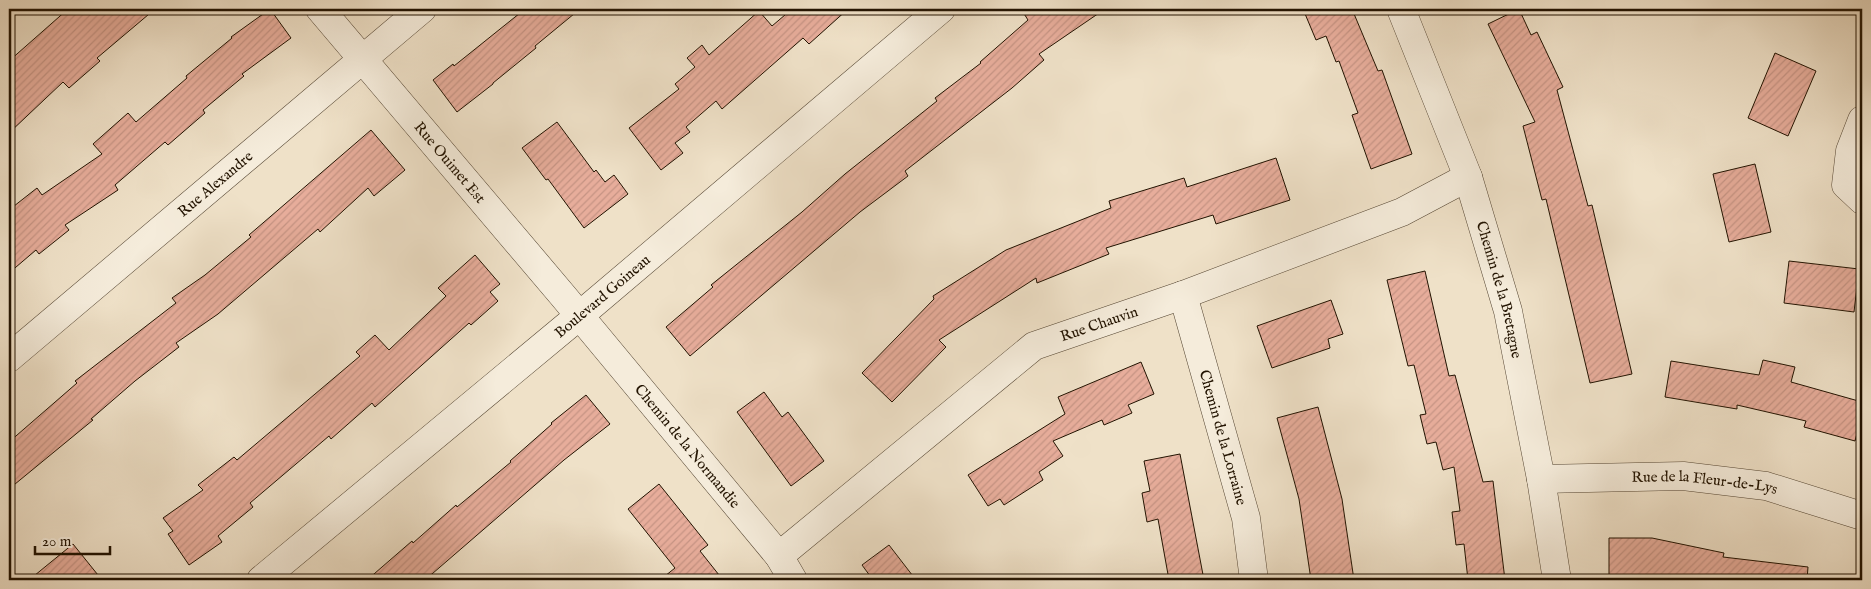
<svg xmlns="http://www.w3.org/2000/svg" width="1871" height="589" font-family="'IM FELL English',serif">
	<defs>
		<pattern id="building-hatch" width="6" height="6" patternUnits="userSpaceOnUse" patternTransform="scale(1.25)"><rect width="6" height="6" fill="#e7ad9b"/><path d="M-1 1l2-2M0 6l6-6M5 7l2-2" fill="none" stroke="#c69484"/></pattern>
	</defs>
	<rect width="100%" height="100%" fill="#efe1c8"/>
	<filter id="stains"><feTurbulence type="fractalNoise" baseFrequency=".004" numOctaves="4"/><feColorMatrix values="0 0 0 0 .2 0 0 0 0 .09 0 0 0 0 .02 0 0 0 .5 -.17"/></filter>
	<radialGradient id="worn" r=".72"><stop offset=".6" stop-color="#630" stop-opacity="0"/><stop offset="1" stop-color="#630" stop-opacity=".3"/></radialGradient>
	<g fill="url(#building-hatch)" stroke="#221301">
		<polygon points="68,9 155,9 97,58 100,61 69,88 63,82 9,133 9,61"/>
		<polygon points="270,9 291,38 242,74 244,76 203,110 205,113 168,145 165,142 115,185 118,190 65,225 69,230 39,254 36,250 9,273 9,210 37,188 42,195 102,154 93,144 128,113 136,122 187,78 186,76 232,38 231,37"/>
		<polygon points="525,9 580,9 535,46 536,48 493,83 493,84 457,112 433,80 453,64 454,66"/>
		<polygon points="792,9 848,9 809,44 803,38 722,109 716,101 686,127 690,132 675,143 683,153 661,170 629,128 679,89 675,84 695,67 687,58 702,45 709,55 759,11 772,26"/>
		<polygon points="1021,9 1105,9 1039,54 1044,60 1012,88 905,171 908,176 860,212 690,356 666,327 713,287 711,285 802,212 845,174 937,101 935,98 981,63 980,62 1028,20"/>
		<polygon points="1303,9 1352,9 1378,71 1382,70 1412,154 1371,169 1352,115 1358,113 1339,61 1336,62 1326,36 1316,40"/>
		<polygon points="1519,9 1531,35 1537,32 1563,87 1557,90 1588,206 1592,205 1632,374 1590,383 1546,199 1542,200 1523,126 1535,122 1488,24"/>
		<polygon points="1775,53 1816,71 1788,136 1748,118"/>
		<polygon points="557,122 594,172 596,170 605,182 614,175 628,194 584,228 548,179 546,180 522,148"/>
		<polygon points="371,130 405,170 374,196 368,188 320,232 318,229 218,314 176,343 179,347 135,381 91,419 93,420 9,489 9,442 77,383 75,381 176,303 172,298 205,275 251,237 249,235"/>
		<polygon points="1276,158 1290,200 1216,224 1213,215 1106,248 1109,254 1037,283 1036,278 939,340 946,347 892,402 862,373 934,299 933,296 1006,250 1111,208 1109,201 1184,178 1187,187"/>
		<polygon points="1755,164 1771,232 1729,242 1713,174"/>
		<polygon points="475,255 500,284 490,292 498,301 471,325 469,323 375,407 372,403 331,439 329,436 250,503 253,507 218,536 222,542 189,565 168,534 173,531 163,518 203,490 198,485 234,457 237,460 360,356 356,352 375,335 389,350 446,296 438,288"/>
		<polygon points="1789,261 1859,269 1854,312 1784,303"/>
		<polygon points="1425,271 1449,376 1455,375 1483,482 1493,481 1505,580 1468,580 1464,544 1456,545 1452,512 1460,511 1454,467 1443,470 1436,442 1427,444 1420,415 1426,414 1414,365 1408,366 1387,280"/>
		<polygon points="1331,300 1343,334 1328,339 1330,348 1272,368 1257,326"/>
		<polygon points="1763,360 1795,367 1791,382 1862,402 1862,414 1855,441 1804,427 1806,421 1737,405 1737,409 1665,397 1671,361 1759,375"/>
		<polygon points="1141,362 1154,394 1128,405 1132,413 1104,425 1102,420 1053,441 1063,456 1039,472 1043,480 1004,505 1000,499 988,506 968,475 1065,414 1058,397"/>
		<polygon points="764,392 782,417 788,412 824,461 791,486 737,412"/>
		<polygon points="586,395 610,424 564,460 425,580 367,580 412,541 413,543 456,505 457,507 511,462 510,461 552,424 551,423"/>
		<polygon points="1318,407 1342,499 1354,580 1311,580 1299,499 1277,418"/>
		<polygon points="1180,454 1204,580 1169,580 1158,519 1147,522 1142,493 1150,491 1144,461"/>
		<polygon points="659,484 708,545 700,551 723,580 660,580 675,568 628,509"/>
		<polygon points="1609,538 1652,538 1724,553 1723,557 1808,567 1807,580 1671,580 1671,578 1609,578"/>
		<polygon points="73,544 102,580 29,580"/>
		<polygon points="889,545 916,580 873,580 862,565"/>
	</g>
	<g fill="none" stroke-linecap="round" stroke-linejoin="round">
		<g stroke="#554633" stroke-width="29">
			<g id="minor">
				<path id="s1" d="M320,9L564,297L779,556L793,580"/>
				<path id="s2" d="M1401,9L1468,177L1508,311L1541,479L1557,580"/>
				<polyline points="1862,120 1850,151 1846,185 1862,200"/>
				<path id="s3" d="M1183,295L1246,518L1254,580"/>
				<path id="s4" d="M9,358L422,9"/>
				<path id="s5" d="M1541,479L1683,476L1766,486L1862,516"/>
				<path id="s6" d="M779,556L1034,346L1183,295L1402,212L1468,177"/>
				<path id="s7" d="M261,580L579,316L941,9"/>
			</g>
		</g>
		<use href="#minor" stroke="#f5ecdb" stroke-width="28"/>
	</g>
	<g text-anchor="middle" stroke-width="4" stroke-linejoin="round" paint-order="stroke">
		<g font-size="15" fill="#221301" stroke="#f5ecdb">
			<text dy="5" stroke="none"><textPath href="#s1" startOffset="201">Rue Ouimet Est</textPath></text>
			<text dy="5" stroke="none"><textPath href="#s4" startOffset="270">Rue Alexandre</textPath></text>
			<text dy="5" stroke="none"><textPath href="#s2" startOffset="298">Chemin de la Bretagne</textPath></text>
			<text dy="5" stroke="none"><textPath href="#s7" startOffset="444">Boulevard Goineau</textPath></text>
			<text dy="5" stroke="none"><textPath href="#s6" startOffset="399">Rue Chauvin</textPath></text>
			<text dy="5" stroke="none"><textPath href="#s3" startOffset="148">Chemin de la Lorraine</textPath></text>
			<text dy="5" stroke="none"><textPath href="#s1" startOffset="571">Chemin de la Normandie</textPath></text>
			<text dy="5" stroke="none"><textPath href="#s5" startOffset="164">Rue de la Fleur-de-Lys</textPath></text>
		</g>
	</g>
	<rect width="1871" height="589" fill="none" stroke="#efe1c8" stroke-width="30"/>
	<rect x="10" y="10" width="1851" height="569" fill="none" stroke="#221301" stroke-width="2.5"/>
	<rect x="15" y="15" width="1841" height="559" fill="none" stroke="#221301"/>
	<path d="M35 546v8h75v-8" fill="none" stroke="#221301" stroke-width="2.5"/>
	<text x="42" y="546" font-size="15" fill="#221301" stroke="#f5ecdb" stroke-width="4" paint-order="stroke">20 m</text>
	<rect width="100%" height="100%" filter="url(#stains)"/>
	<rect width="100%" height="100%" fill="url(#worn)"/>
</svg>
